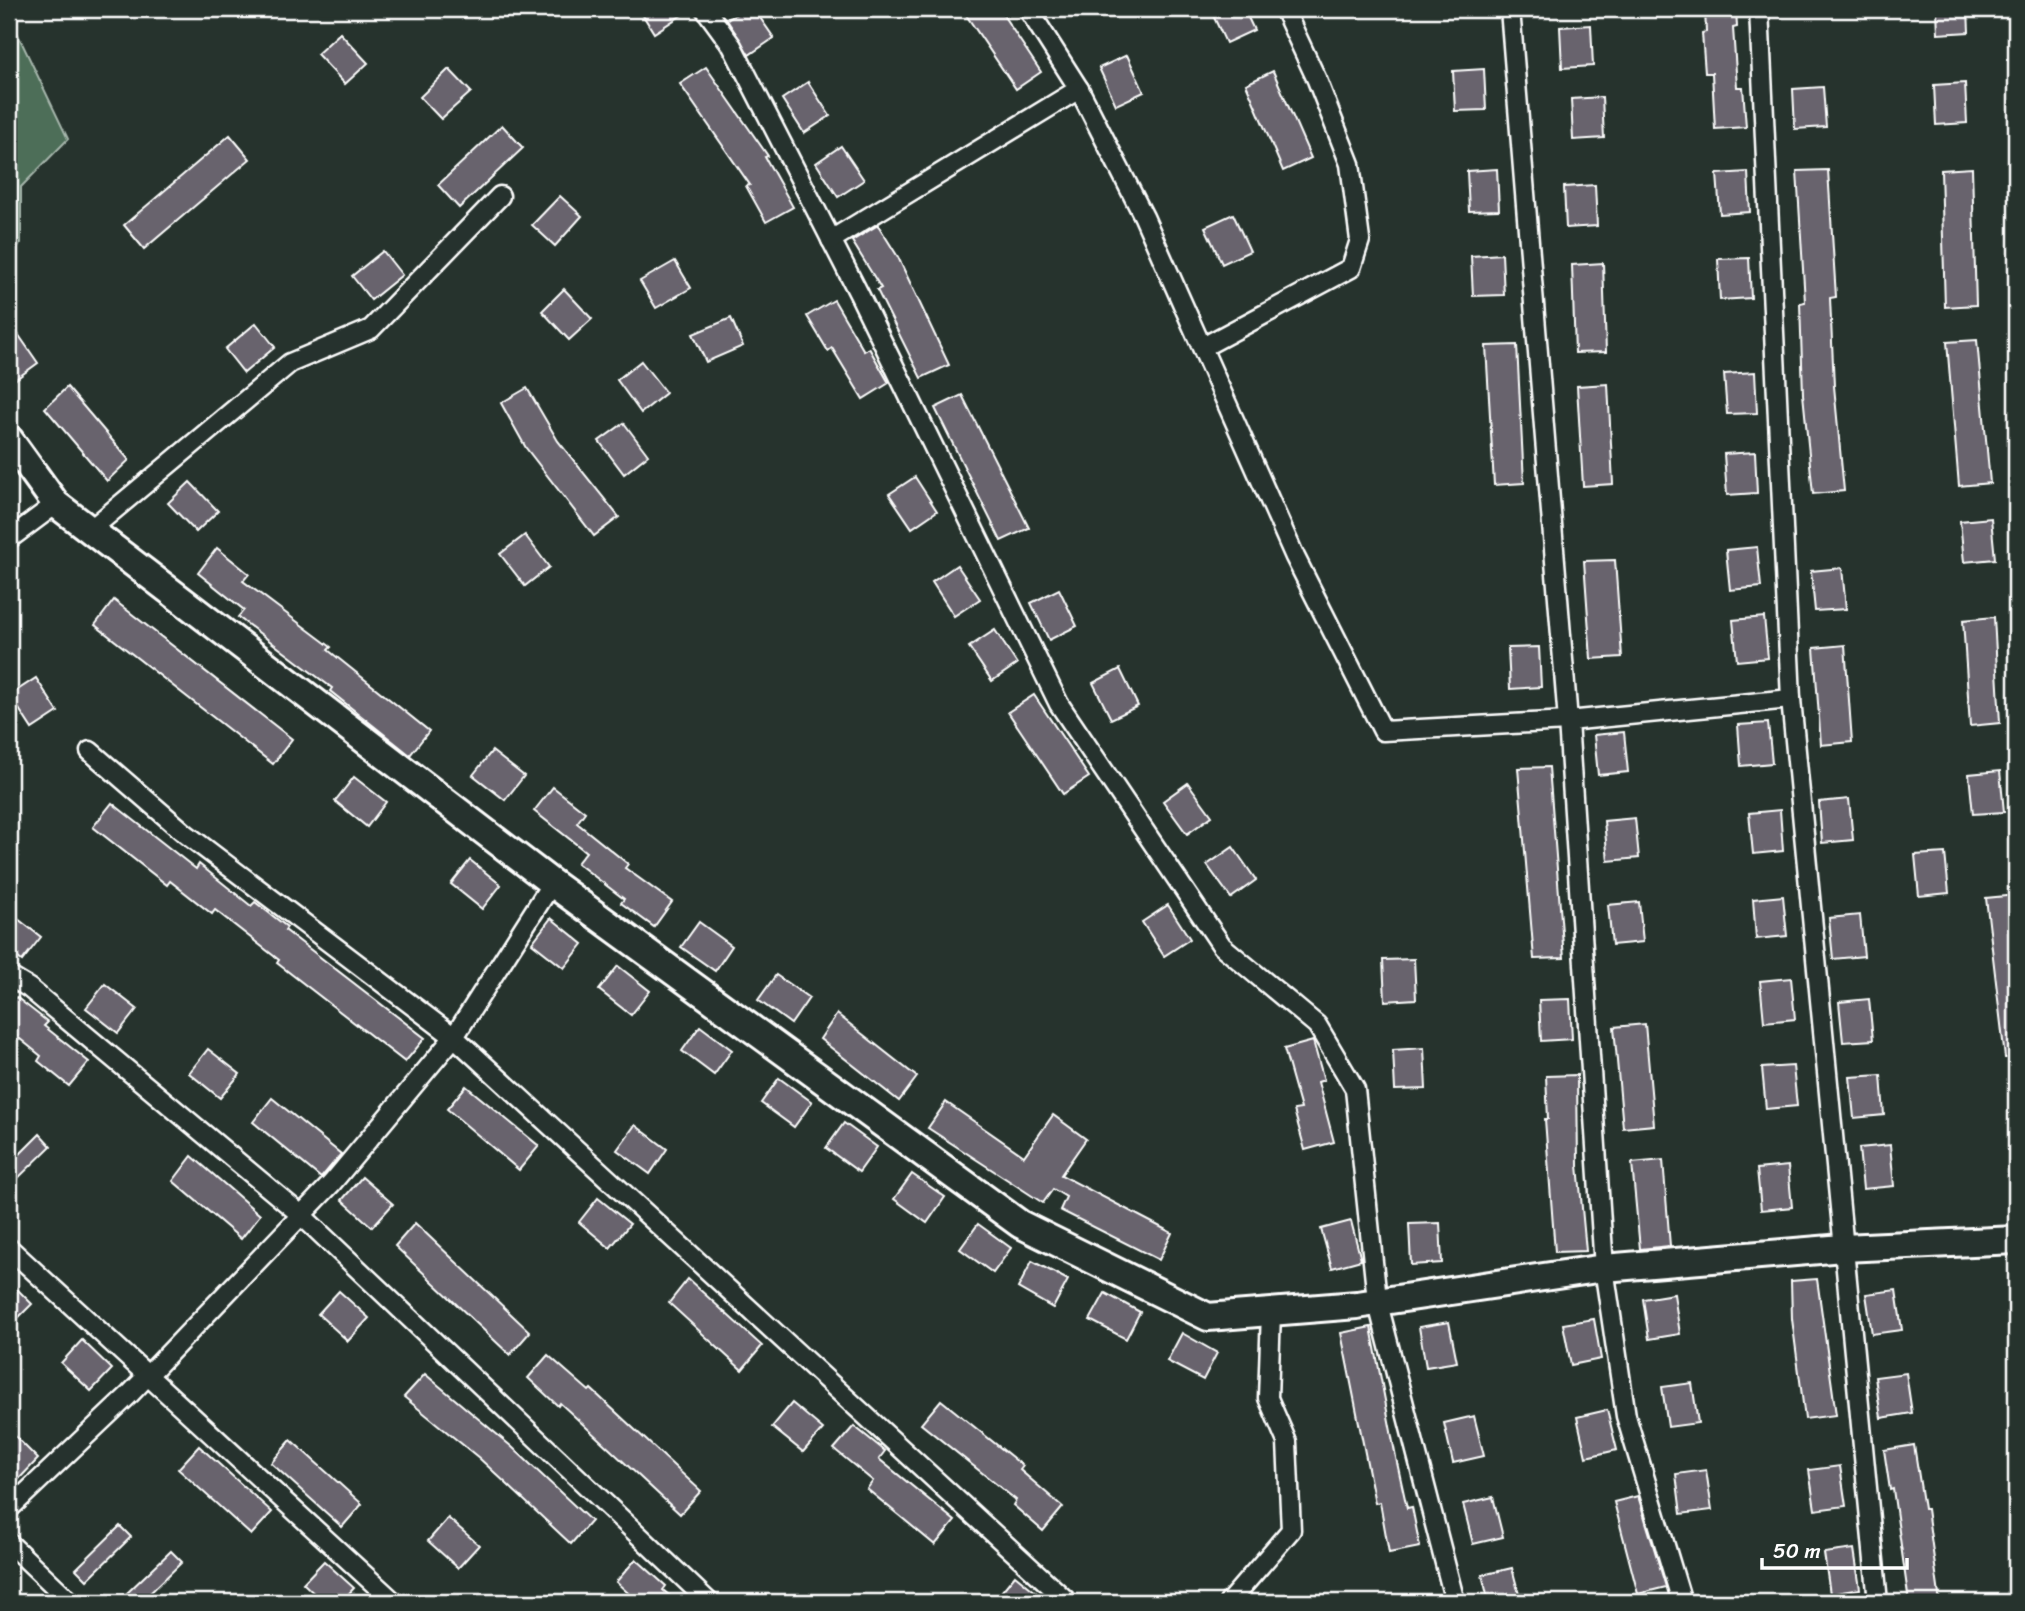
<svg xmlns="http://www.w3.org/2000/svg" width="2025" height="1611" font-family="Sriracha,sans-serif">
	<rect width="100%" height="100%" fill="#26332d"/>
	<filter id="ink" filterUnits="userSpaceOnUse"><feTurbulence type="fractalNoise" baseFrequency=".0143" numOctaves="2"/><feDisplacementMap in="SourceGraphic" scale="14" xChannelSelector="R" yChannelSelector="G"/><feConvolveMatrix kernelMatrix="1 2 1 2 8 2 1 2 1" color-interpolation-filters="sRGB"/></filter>
	<g filter="url(#ink)">
		<polygon fill="#4d6e58" stroke="#a6b6ac" stroke-width="2" points="9,16 68,139 21,187 21,243 9,256"/>
		<g fill="#67636d" stroke="#fff" stroke-width="2">
			<polygon points="639,9 691,9 654,33"/>
			<polygon points="745,9 754,9 774,38 749,55 727,20"/>
			<polygon points="962,9 999,9 1041,72 1016,89"/>
			<polygon points="1210,9 1244,9 1254,30 1226,43"/>
			<polygon points="1705,9 1736,9 1737,27 1733,28 1737,87 1743,87 1746,127 1715,129 1712,73 1705,73 1702,33 1706,32"/>
			<polygon points="1937,9 1968,9 1969,32 1938,34"/>
			<polygon points="1591,25 1593,66 1562,68 1560,27"/>
			<polygon points="340,33 368,63 345,84 317,54"/>
			<polygon points="1127,55 1144,92 1116,105 1099,68"/>
			<polygon points="706,67 768,156 765,157 793,207 766,222 746,186 750,185 680,84"/>
			<polygon points="449,69 471,92 441,119 420,97"/>
			<polygon points="1484,69 1486,110 1455,111 1453,71"/>
			<polygon points="1273,71 1311,158 1283,171 1246,84"/>
			<polygon points="808,82 830,116 804,133 782,99"/>
			<polygon points="1965,83 1967,123 1936,125 1934,85"/>
			<polygon points="1823,87 1826,127 1795,129 1793,89"/>
			<polygon points="1602,97 1604,138 1573,140 1571,99"/>
			<polygon points="502,125 523,148 459,208 438,185"/>
			<polygon points="230,135 250,159 144,249 124,225"/>
			<polygon points="841,146 864,180 838,197 816,163"/>
			<polygon points="1972,168 1976,305 1945,307 1941,170"/>
			<polygon points="1497,169 1499,210 1469,211 1467,171"/>
			<polygon points="1828,170 1836,297 1830,298 1834,386 1844,491 1813,494 1803,394 1800,303 1805,302 1797,171"/>
			<polygon points="1748,172 1750,212 1720,214 1717,174"/>
			<polygon points="1595,185 1597,226 1566,228 1564,187"/>
			<polygon points="560,196 582,216 555,246 532,225"/>
			<polygon points="1233,214 1250,251 1222,264 1205,227"/>
			<polygon points="878,225 898,257 949,365 921,378 877,290 881,288 852,241"/>
			<polygon points="383,251 402,275 371,300 352,276"/>
			<polygon points="1502,254 1504,295 1473,296 1471,256"/>
			<polygon points="1749,258 1751,298 1720,300 1718,259"/>
			<polygon points="675,261 691,288 656,308 640,281"/>
			<polygon points="1603,263 1606,352 1575,353 1572,265"/>
			<polygon points="564,289 592,319 569,340 542,311"/>
			<polygon points="834,300 864,351 869,348 889,383 863,399 832,348 828,351 807,316"/>
			<polygon points="731,318 743,346 706,362 693,334"/>
			<polygon points="9,321 38,363 9,384"/>
			<polygon points="256,323 275,347 244,373 225,349"/>
			<polygon points="1977,340 1990,483 1959,486 1947,342"/>
			<polygon points="1517,345 1524,483 1494,485 1486,346"/>
			<polygon points="641,361 666,393 641,413 617,380"/>
			<polygon points="1755,372 1757,413 1727,414 1724,374"/>
			<polygon points="1608,384 1613,484 1583,486 1577,386"/>
			<polygon points="67,387 129,460 107,481 45,408"/>
			<polygon points="527,388 558,441 619,517 594,536 526,448 501,403"/>
			<polygon points="962,395 1029,528 1001,541 935,408"/>
			<polygon points="624,423 648,455 624,474 599,441"/>
			<polygon points="1755,452 1757,493 1727,495 1724,454"/>
			<polygon points="915,477 937,511 912,528 889,494"/>
			<polygon points="190,482 218,511 196,532 168,503"/>
			<polygon points="1991,518 1995,559 1964,562 1960,521"/>
			<polygon points="525,535 549,567 525,586 500,554"/>
			<polygon points="1757,547 1761,587 1730,590 1726,550"/>
			<polygon points="217,548 249,574 243,581 331,647 328,650 429,731 410,755 330,691 332,688 238,617 244,610 198,573"/>
			<polygon points="1615,560 1622,657 1591,659 1584,561"/>
			<polygon points="957,565 980,599 954,616 932,582"/>
			<polygon points="1842,568 1846,609 1815,611 1811,571"/>
			<polygon points="1059,589 1077,626 1049,640 1031,603"/>
			<polygon points="114,600 292,739 273,764 95,625"/>
			<polygon points="1764,617 1768,658 1737,661 1733,620"/>
			<polygon points="1994,617 2000,723 1970,726 1963,620"/>
			<polygon points="995,630 1017,664 992,681 969,647"/>
			<polygon points="1845,645 1852,742 1821,745 1814,648"/>
			<polygon points="1539,647 1541,687 1510,689 1508,648"/>
			<polygon points="1120,669 1138,706 1111,719 1093,683"/>
			<polygon points="36,678 58,712 32,729 10,695"/>
			<polygon points="1034,695 1089,777 1063,794 1008,712"/>
			<polygon points="1768,723 1772,763 1741,766 1738,725"/>
			<polygon points="1624,732 1628,772 1598,775 1594,735"/>
			<polygon points="492,751 524,776 505,800 473,775"/>
			<polygon points="1549,767 1564,958 1534,959 1518,768"/>
			<polygon points="2000,771 2004,812 1973,814 1969,774"/>
			<polygon points="354,777 386,802 367,827 335,801"/>
			<polygon points="1188,783 1212,816 1187,834 1163,801"/>
			<polygon points="553,787 585,812 577,823 628,864 625,868 672,902 654,927 621,903 624,899 577,863 586,852 534,811"/>
			<polygon points="1849,799 1853,840 1822,843 1819,802"/>
			<polygon points="112,803 196,869 199,864 251,906 255,902 287,927 285,930 425,1038 405,1062 277,963 279,960 215,910 212,914 170,881 167,885 93,827"/>
			<polygon points="1780,810 1783,851 1753,854 1749,813"/>
			<polygon points="1635,818 1639,858 1608,861 1604,821"/>
			<polygon points="1233,847 1256,880 1231,898 1207,865"/>
			<polygon points="1945,853 1949,893 1919,896 1915,855"/>
			<polygon points="470,860 501,885 482,909 451,884"/>
			<polygon points="2016,895 2016,1058 2005,1058 1986,898"/>
			<polygon points="1783,896 1787,936 1756,939 1753,899"/>
			<polygon points="1639,902 1643,942 1612,945 1608,905"/>
			<polygon points="1168,905 1190,939 1164,956 1142,922"/>
			<polygon points="9,912 41,937 22,961 9,951"/>
			<polygon points="1860,915 1864,956 1833,959 1829,918"/>
			<polygon points="551,918 583,944 564,968 532,943"/>
			<polygon points="699,922 732,946 715,971 681,947"/>
			<polygon points="1414,959 1416,999 1385,1001 1383,960"/>
			<polygon points="618,966 650,991 631,1015 599,990"/>
			<polygon points="776,975 809,998 791,1024 758,1000"/>
			<polygon points="1791,978 1795,1019 1764,1022 1760,981"/>
			<polygon points="105,984 137,1009 118,1033 86,1008"/>
			<polygon points="16,997 48,1022 44,1026 89,1062 69,1086 38,1061 41,1056 9,1030 9,1005"/>
			<polygon points="1570,999 1572,1039 1541,1041 1539,1000"/>
			<polygon points="1869,999 1873,1040 1843,1042 1839,1002"/>
			<polygon points="837,1014 917,1077 899,1101 820,1039"/>
			<polygon points="1645,1024 1654,1125 1623,1128 1614,1027"/>
			<polygon points="700,1026 732,1050 714,1075 682,1051"/>
			<polygon points="1313,1041 1324,1080 1318,1082 1334,1142 1305,1150 1294,1110 1301,1109 1284,1049"/>
			<polygon points="1424,1048 1426,1089 1395,1090 1393,1050"/>
			<polygon points="208,1049 240,1074 220,1098 189,1073"/>
			<polygon points="1793,1066 1797,1106 1766,1109 1762,1068"/>
			<polygon points="1577,1075 1578,1165 1586,1251 1555,1252 1545,1119 1548,1119 1546,1076"/>
			<polygon points="1881,1075 1884,1115 1854,1118 1850,1077"/>
			<polygon points="779,1078 812,1102 794,1127 761,1103"/>
			<polygon points="466,1086 539,1146 519,1170 447,1109"/>
			<polygon points="272,1098 341,1154 321,1178 253,1122"/>
			<polygon points="946,1102 1024,1156 1053,1115 1086,1139 1061,1175 1172,1233 1159,1260 1060,1210 1066,1197 1053,1189 1043,1203 928,1128"/>
			<polygon points="844,1123 877,1147 859,1172 826,1148"/>
			<polygon points="635,1125 667,1149 650,1174 617,1150"/>
			<polygon points="40,1134 51,1146 9,1187 9,1165"/>
			<polygon points="1890,1145 1894,1186 1863,1189 1859,1148"/>
			<polygon points="192,1156 260,1215 241,1239 173,1181"/>
			<polygon points="1663,1160 1670,1246 1640,1249 1632,1163"/>
			<polygon points="1788,1166 1792,1207 1761,1210 1757,1169"/>
			<polygon points="912,1174 945,1197 927,1223 894,1199"/>
			<polygon points="362,1177 393,1204 372,1227 342,1200"/>
			<polygon points="598,1198 630,1224 610,1248 579,1222"/>
			<polygon points="1351,1221 1361,1260 1332,1268 1321,1229"/>
			<polygon points="415,1223 530,1332 510,1355 395,1246"/>
			<polygon points="1440,1223 1442,1263 1411,1265 1409,1224"/>
			<polygon points="978,1224 1011,1248 993,1273 960,1249"/>
			<polygon points="1032,1261 1068,1280 1053,1308 1018,1288"/>
			<polygon points="688,1279 762,1346 742,1370 669,1303"/>
			<polygon points="1817,1279 1836,1415 1805,1419 1792,1319 1791,1281"/>
			<polygon points="9,1281 32,1304 9,1327"/>
			<polygon points="1896,1290 1902,1330 1872,1334 1866,1294"/>
			<polygon points="339,1291 369,1318 348,1341 318,1314"/>
			<polygon points="1105,1293 1140,1312 1126,1339 1090,1320"/>
			<polygon points="1674,1294 1680,1334 1649,1339 1643,1299"/>
			<polygon points="1594,1319 1601,1359 1571,1365 1563,1324"/>
			<polygon points="1449,1322 1457,1362 1426,1367 1419,1327"/>
			<polygon points="1371,1327 1396,1458 1407,1508 1412,1507 1420,1547 1389,1553 1380,1502 1375,1503 1341,1333"/>
			<polygon points="1182,1333 1217,1353 1203,1380 1167,1361"/>
			<polygon points="82,1340 112,1369 91,1391 61,1363"/>
			<polygon points="548,1355 589,1391 591,1389 701,1491 680,1514 560,1403 558,1406 528,1378"/>
			<polygon points="1906,1373 1912,1413 1881,1418 1875,1377"/>
			<polygon points="425,1374 512,1447 591,1521 571,1544 479,1458 404,1397"/>
			<polygon points="1692,1383 1698,1423 1668,1427 1662,1387"/>
			<polygon points="941,1400 1023,1466 1020,1470 1063,1507 1043,1531 1013,1505 1016,1500 921,1424"/>
			<polygon points="792,1403 823,1429 803,1452 772,1427"/>
			<polygon points="1607,1410 1617,1450 1586,1457 1577,1417"/>
			<polygon points="1474,1416 1484,1456 1453,1463 1444,1423"/>
			<polygon points="854,1426 885,1451 879,1459 955,1521 935,1545 867,1489 873,1481 834,1449"/>
			<polygon points="9,1430 38,1459 17,1481 9,1473"/>
			<polygon points="291,1440 362,1504 342,1527 271,1463"/>
			<polygon points="1914,1445 1924,1509 1927,1509 1940,1602 1909,1602 1893,1489 1890,1490 1884,1450"/>
			<polygon points="199,1446 272,1512 251,1535 178,1469"/>
			<polygon points="1840,1466 1846,1506 1815,1510 1809,1470"/>
			<polygon points="1706,1470 1712,1510 1681,1514 1676,1474"/>
			<polygon points="1638,1496 1666,1587 1638,1594 1614,1502"/>
			<polygon points="1493,1497 1503,1537 1473,1544 1463,1504"/>
			<polygon points="448,1518 479,1545 458,1568 428,1541"/>
			<polygon points="120,1526 131,1537 87,1580 76,1569"/>
			<polygon points="1854,1549 1860,1589 1830,1594 1824,1553"/>
			<polygon points="171,1551 182,1562 141,1602 135,1602 126,1594"/>
			<polygon points="636,1559 666,1586 663,1590 677,1602 638,1602 616,1582"/>
			<polygon points="324,1561 354,1588 341,1602 323,1602 303,1583"/>
			<polygon points="1512,1568 1521,1602 1489,1602 1482,1575"/>
			<polygon points="1015,1575 1048,1602 993,1602"/>
		</g>
		<g fill="none" stroke-linecap="round" stroke-linejoin="round">
			<g stroke="#fff" stroke-width="23">
				<g id="street">
					<polyline points="705,9 732,46 859,294 1059,704 1222,946 1317,1025 1355,1089 1377,1300 1455,1602"/>
					<polyline points="1028,9 1079,89 1144,217 1295,557 1383,731 1568,721 1791,699"/>
					<polyline points="1510,9 1568,721 1604,1268 1626,1416 1682,1602"/>
					<polyline points="1759,9 1791,699 1878,1602"/>
					<polyline points="831,240 1079,89"/>
					<polyline points="1203,347 1351,268 1360,240 1350,164 1317,80 1284,9"/>
					<polyline points="90,530 290,363 371,329 500,196"/>
					<polyline points="9,539 56,504"/>
					<polyline points="90,751 186,834 454,1037 1068,1602"/>
					<polyline points="9,976 29,988 300,1214 709,1602"/>
					<polyline points="9,1248 394,1602"/>
					<polyline points="9,1509 130,1394 332,1183 454,1037 552,883"/>
					<polyline points="9,1543 71,1602"/>
					<polyline points="1229,1602 1291,1530 1287,1442 1268,1398 1271,1312"/>
				</g>
			</g>
			<g stroke="#fff" stroke-width="32">
				<polyline id="secondary" points="9,439 56,504 552,883 1020,1224 1208,1317 1357,1305 1604,1268 1843,1248 2016,1240"/>
			</g>
			<use href="#street" stroke="#26332d" stroke-width="18"/>
			<use href="#secondary" stroke="#26332d" stroke-width="26"/>
		</g>
	</g>
	<rect width="2025" height="1611" fill="none" stroke="#26332d" stroke-width="35"/>
	<rect x="18" y="18" width="1990" height="1576" fill="none" stroke="#fff" stroke-width="2.5" filter="url(#ink)"/>
	<path d="M1762 1558v10h145v-10" fill="none" stroke="#ffffff" stroke-width="3.5"/>
	<text x="1773" y="1558" font-size="21" fill="#ffffff" stroke="#26332d" stroke-width="5" paint-order="stroke">50 m</text>
</svg>
